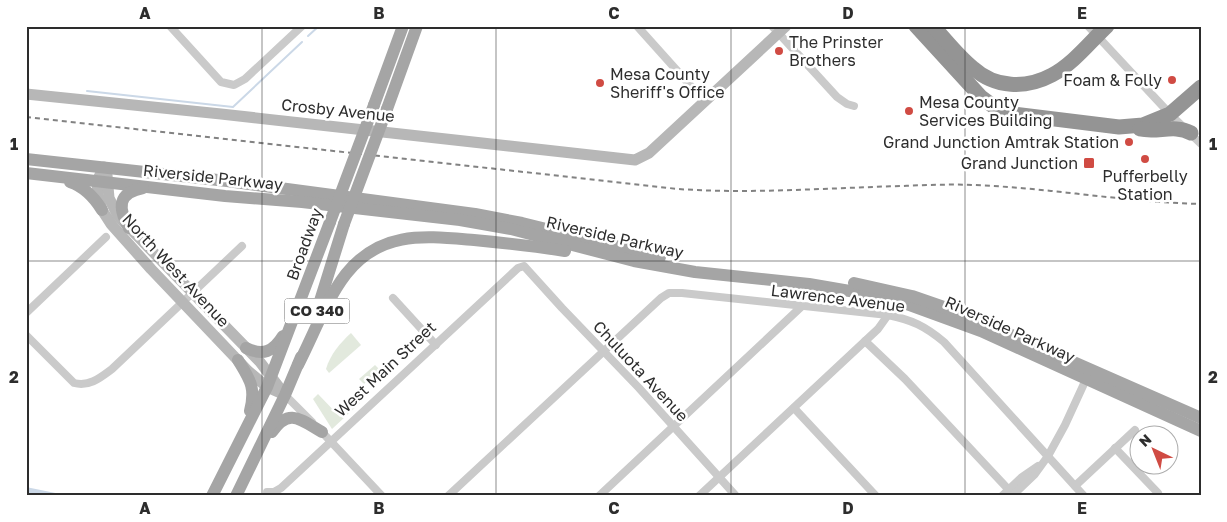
<svg xmlns="http://www.w3.org/2000/svg" width="1227" height="522" font-family="'Golos Text',sans-serif">
	<rect width="100%" height="100%" fill="#fff"/>
	<g fill="#e2e9dd">
		<path d="M351,333L361,345L329,373L326,369C330,355 340,343 351,333Z"/>
		<polygon points="375,365 380,370 364,384 359,379"/>
		<polygon points="318,394 340,417 358,400 360,403 332,429 313,399"/>
	</g>
	<polygon fill="#cbd8e7" points="26,487 70,496 26,496"/>
	<g fill="none" stroke-linecap="round" stroke-linejoin="round">
		<g stroke="#cbd8e7" stroke-width="2">
			<polyline points="308,36 319,26"/>
			<polyline points="87,91 233,107 302,42"/>
		</g>
		<g stroke="#cacaca" stroke-width="8">
			<polyline points="170,26 221,82 234,85 245,79 302,26"/>
			<polyline points="637,26 698,94 704,103"/>
			<polyline points="772,26 837,97 847,104 854,106"/>
			<polyline points="1088,26 1170,114 1201,144"/>
			<polyline points="393,298 436,345"/>
			<polyline points="26,313 106,237"/>
			<path d="M26,335L74,383C89,387 100,378 112,369L242,246"/>
			<polyline points="865,341 905,379 1008,489"/>
			<polyline points="285,395 312,422"/>
			<polyline points="794,408 876,496"/>
			<polyline points="320,430 382,496"/>
			<polyline points="1115,448 1158,493"/>
			<polyline points="1075,486 1135,430"/>
			<polyline points="267,492 274,492 281,488 518,268 524,266 562,308 639,388 736,496"/>
			<path d="M448,496L661,298L669,293H682L888,315C912,320 925,326 944,342L1084,496"/>
			<polyline points="599,496 801,307"/>
			<polyline points="699,496 878,329 888,315"/>
			<polyline points="1002,496 1022,477 1038,466"/>
			<polyline points="1012,496 1035,474 1048,456 1065,425 1088,375"/>
		</g>
		<g stroke="#b7b7b7" stroke-width="11">
			<polyline points="26,94 221,114 635,160 649,153 786,26"/>
			<polyline points="104,167 97,181 98,194 102,210 111,224 151,269 248,371 267,387 285,395"/>
			<polyline points="107,175 109,198 118,216 260,362 285,395"/>
		</g>
		<g stroke="#a5a5a5" stroke-width="12">
			<polyline points="374,105 403,26"/>
			<polyline points="387,109 417,26"/>
			<polyline points="26,159 227,181 475,214 522,223 660,257"/>
			<polyline points="26,173 225,196 302,202 460,220 511,229 634,261 695,272 809,284 867,294 907,304 981,331 1201,431"/>
			<path d="M70,182C85,187 94,197 102,210"/>
			<path d="M129,228C118,208 117,193 143,188"/>
			<polyline points="854,283 912,296 964,314 1201,418"/>
			<polyline points="315,317 344,224"/>
			<path d="M246,348C263,356 273,352 283,336"/>
			<path d="M238,360C250,380 256,387 250,411"/>
			<path d="M298,365C313,336 326,300 346,274C381,230 425,236 474,240C505,243 535,246 565,251"/>
			<path d="M272,432C289,407 301,420 322,432"/>
			<polyline points="212,496 267,387 330,222"/>
			<polyline points="236,496 285,395 301,357"/>
		</g>
		<g stroke="#949494" stroke-width="15">
			<polyline points="916,26 981,97 997,109 1006,113 1119,127 1143,125 1170,114 1201,87"/>
			<path d="M933,26C946,40 958,56 973,68C995,88 1026,89 1052,75C1073,64 1090,42 1107,26"/>
			<path d="M1140,129C1158,133 1174,124 1191,133"/>
		</g>
		<path stroke="#828282" stroke-width="2" stroke-dasharray="5 4" stroke-linecap="butt" d="M26,117L678,189C752,194 827,188 902,186C926,185 950,184 974,185C1050,188 1125,202 1201,204"/>
		<g stroke="#a5a5a5" stroke-width="12">
			<polyline points="330,222 374,105"/>
			<polyline points="344,224 387,109"/>
		</g>
	</g>
	<path fill="none" stroke="#2d2d2d" stroke-width="1" stroke-opacity="0.55" d="M262,26V496M496,26V496M731,26V496M965,26V496M26,261H1201"/>
	<g fill="#d04b43" stroke="#fff" stroke-width="2">
		<circle cx="779" cy="51" r="5"/>
		<circle cx="1172" cy="80" r="5"/>
		<circle cx="600" cy="83" r="5"/>
		<circle cx="909" cy="111" r="5"/>
		<circle cx="1129" cy="142" r="5"/>
		<circle cx="1145" cy="159" r="5"/>
		<rect x="1083" y="157" width="12" height="12" rx="2.5"/>
	</g>
	<g text-anchor="middle" stroke-width="5" stroke-linejoin="round" paint-order="stroke">
		<rect fill="#fff" stroke="#6c6c6c" stroke-width="1" x="284.5" y="298.5" width="65" height="25" rx="4"/>
		<g font-size="15" font-weight="bold" fill="#2d2d2d">
			<text x="317" y="316">CO 340</text>
		</g>
		<g font-size="16" fill="#2d2d2d" stroke="#fff" text-anchor="start">
			<text x="789" y="48">The Prinster<tspan x="789" dy="18">Brothers</tspan></text>
			<text x="610" y="80">Mesa County<tspan x="610" dy="18">Sheriff's Office</tspan></text>
			<text x="1162" y="86" text-anchor="end">Foam &amp; Folly</text>
			<text x="919" y="108">Mesa County<tspan x="919" dy="18">Services Building</tspan></text>
			<text x="1119" y="148" text-anchor="end">Grand Junction Amtrak Station</text>
			<text x="1078" y="169" text-anchor="end">Grand Junction</text>
			<text x="1145" y="182" text-anchor="middle">Pufferbelly<tspan x="1145" dy="18">Station</tspan></text>
		</g>
		<g font-size="16" fill="#2d2d2d" stroke="#fff">
			<text transform="translate(338 110) rotate(6)" y="6">Crosby Avenue</text>
			<text transform="translate(213 177) rotate(6)" y="6">Riverside Parkway</text>
			<text transform="translate(615 237) rotate(13)" y="6">Riverside Parkway</text>
			<text transform="translate(304 244) rotate(-70)" y="6">Broadway</text>
			<text transform="translate(176 270) rotate(47)" y="6">North West Avenue</text>
			<text transform="translate(838 298) rotate(7)" y="6">Lawrence Avenue</text>
			<text transform="translate(1010 329) rotate(24)" y="6">Riverside Parkway</text>
			<text transform="translate(385 369) rotate(-43)" y="6">West Main Street</text>
			<text transform="translate(641 371) rotate(47)" y="6">Chuluota Avenue</text>
		</g>
	</g>
	<rect width="1227" height="522" fill="none" stroke="#ffffff" stroke-width="55"/>
	<g transform="translate(1154 450) rotate(317)"><circle r="24" fill="#ffffff" stroke="#ababab"/>
	<path d="M0-4L9 19L0 12L-9 19Z" fill="#d04b43"/>
	<text y="-8" font-size="14" font-weight="bold" text-anchor="middle" fill="#2d2d2d">N</text>
	</g>
	<rect x="28" y="28" width="1172" height="466" fill="none" stroke="#2d2d2d" stroke-width="2"/>
	<g font-size="16" text-anchor="middle" font-weight="bold" fill="#2d2d2d">
		<text x="145" y="19">A</text>
		<text x="379" y="19">B</text>
		<text x="614" y="19">C</text>
		<text x="848" y="19">D</text>
		<text x="1082" y="19">E</text>
		<text x="14" y="150">1</text>
		<text x="1213" y="150">1</text>
		<text x="14" y="383">2</text>
		<text x="1213" y="383">2</text>
		<text x="145" y="514">A</text>
		<text x="379" y="514">B</text>
		<text x="614" y="514">C</text>
		<text x="848" y="514">D</text>
		<text x="1082" y="514">E</text>
	</g>
</svg>
